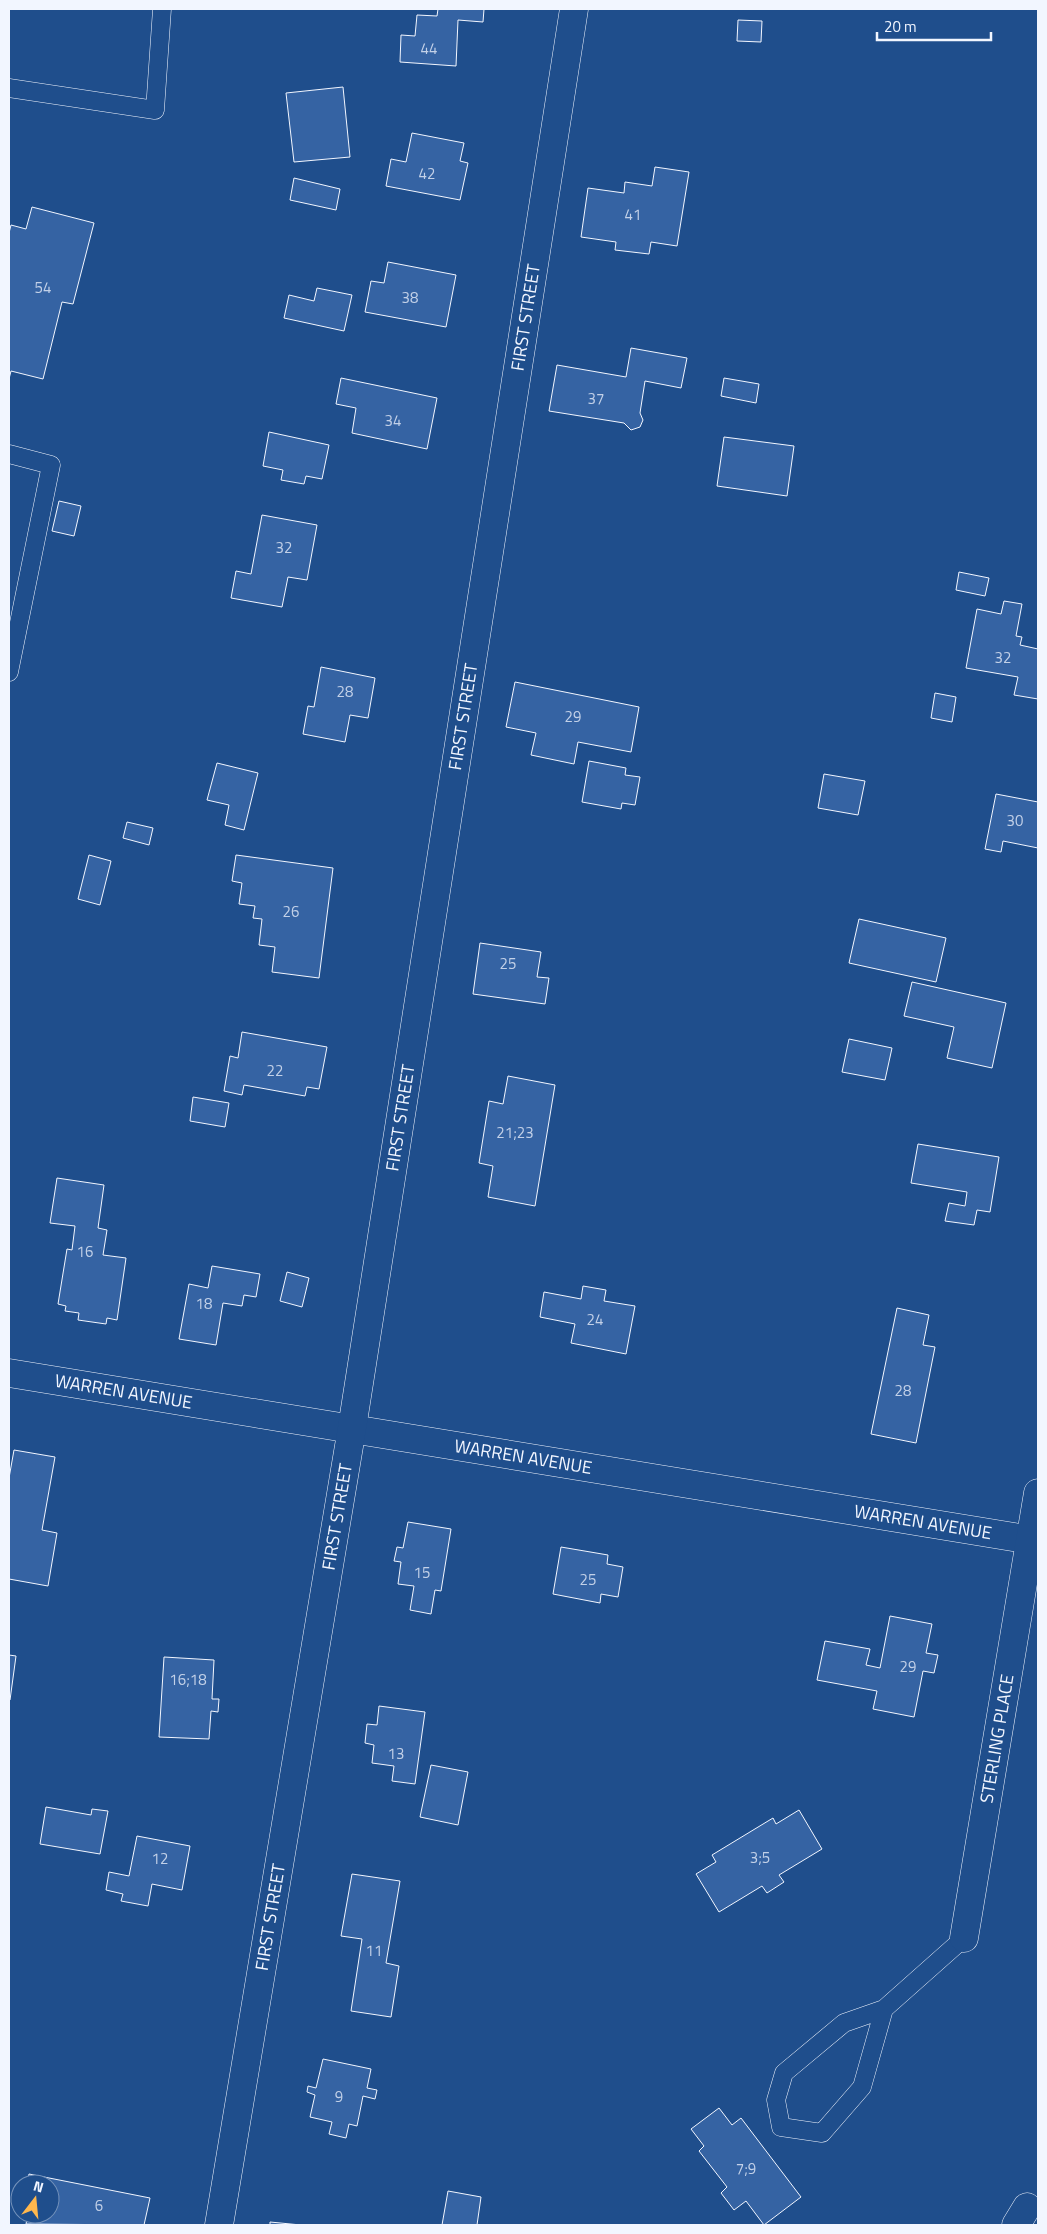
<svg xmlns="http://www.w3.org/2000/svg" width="1047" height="2234" font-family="'Titillium Web',sans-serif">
	<rect width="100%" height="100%" fill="#1f4e8c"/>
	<g fill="#3563a3" stroke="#f2f6ff">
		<polygon points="431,9 484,9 483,22 458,20 456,66 400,62 401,35 415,36 417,15 437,16 438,9"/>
		<polygon points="738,20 762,21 761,42 737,41"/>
		<polygon points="343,87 350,157 294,162 286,93"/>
		<polygon points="412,133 464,143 460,161 468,163 460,200 386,186 391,159 406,162"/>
		<polygon points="655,167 689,172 677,246 651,242 649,254 615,250 616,242 581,237 588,188 624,193 625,182 652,186"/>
		<polygon points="294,178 340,189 336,210 290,200"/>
		<polygon points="32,207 94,223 73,304 62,302 43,379 11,371 9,379 9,233 11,225 26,229"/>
		<polygon points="388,262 456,275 446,327 365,312 371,281 384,283"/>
		<polygon points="317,288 352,295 344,331 284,318 289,295 314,301"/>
		<polygon points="631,348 687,358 681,388 645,381 640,413 643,420 640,427 631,430 624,423 549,411 557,365 626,377"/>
		<polygon points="341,378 437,398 427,449 352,433 356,408 336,404"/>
		<polygon points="724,378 759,384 756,403 721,396"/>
		<polygon points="269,432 329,445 322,479 306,476 304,484 281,480 283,470 263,466"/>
		<polygon points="724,437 794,446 787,496 717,486"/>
		<polygon points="59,501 81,506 74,536 52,531"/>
		<polygon points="262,515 317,525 307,580 288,577 282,607 231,598 236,571 251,574"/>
		<polygon points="959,572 989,578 985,596 956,590"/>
		<polygon points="1004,601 1022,604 1016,636 1022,637 1020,645 1038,649 1038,699 1014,695 1018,677 966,668 977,609 1001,614"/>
		<polygon points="321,667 375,678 368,718 350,715 345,742 303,734 308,706 314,707"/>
		<polygon points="515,682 639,707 631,752 578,742 574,764 531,755 536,733 506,727"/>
		<polygon points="935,693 956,697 952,722 931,718"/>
		<polygon points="589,761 626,768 625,775 640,777 635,805 622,803 621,809 582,802"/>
		<polygon points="217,763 258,773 244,830 225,825 229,805 207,800"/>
		<polygon points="824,774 865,781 858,815 818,808"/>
		<polygon points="996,794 1038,802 1038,848 1003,841 1001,852 985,849"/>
		<polygon points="127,822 153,828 149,845 123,838"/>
		<polygon points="89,855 111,861 100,905 78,899"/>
		<polygon points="236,855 333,868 319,978 272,972 275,947 259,945 262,919 253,918 255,906 239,904 242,883 232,881"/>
		<polygon points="859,919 946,938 936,982 849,963"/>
		<polygon points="480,943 541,952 537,977 549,978 545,1004 473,994"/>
		<polygon points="912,982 1006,1003 992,1068 947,1058 954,1027 904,1016"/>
		<polygon points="242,1032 327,1047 319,1089 307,1087 305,1096 244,1085 242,1095 224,1091 230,1056 238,1058"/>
		<polygon points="849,1039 892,1048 885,1080 842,1072"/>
		<polygon points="508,1076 555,1085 535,1206 488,1197 493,1166 479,1163 489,1101 503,1104"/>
		<polygon points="193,1097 229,1103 225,1127 190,1121"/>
		<polygon points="918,1144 999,1157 990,1212 977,1210 974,1225 945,1221 949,1203 965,1206 967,1192 911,1183"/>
		<polygon points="57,1178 104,1185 98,1228 107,1230 103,1255 126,1258 117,1320 107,1318 106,1324 78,1320 79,1313 65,1311 66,1306 58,1304 67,1249 72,1250 75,1226 50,1223"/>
		<polygon points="212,1266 260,1274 256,1297 244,1295 242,1306 223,1303 216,1345 179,1339 189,1284 208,1288"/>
		<polygon points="287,1272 309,1278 302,1307 280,1301"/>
		<polygon points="583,1286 606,1290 604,1301 635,1306 626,1354 571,1343 575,1324 540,1317 544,1292 581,1299"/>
		<polygon points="897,1308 929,1315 923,1345 935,1347 916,1443 871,1434"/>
		<polygon points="14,1450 55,1457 42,1530 57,1533 48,1586 9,1579 9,1478"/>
		<polygon points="408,1522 451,1529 441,1591 435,1590 431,1614 410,1610 414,1586 398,1584 401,1562 394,1561 397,1547 403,1548"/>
		<polygon points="561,1547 608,1555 607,1564 623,1567 618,1597 601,1594 600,1603 553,1594"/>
		<polygon points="890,1616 932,1624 926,1653 938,1655 934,1673 923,1671 914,1717 873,1709 877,1691 817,1680 825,1641 870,1649 866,1665 880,1668"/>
		<polygon points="9,1655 16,1656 10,1700 9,1700"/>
		<polygon points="164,1657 214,1660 212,1699 219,1699 218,1712 211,1711 209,1739 159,1737"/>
		<polygon points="379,1706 425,1712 415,1784 392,1781 394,1766 372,1763 374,1745 365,1743 367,1724 377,1725"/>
		<polygon points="431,1765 468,1772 458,1825 420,1817"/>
		<polygon points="46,1807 91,1815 92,1809 108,1811 100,1854 40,1844"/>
		<polygon points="799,1810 822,1849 779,1875 784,1882 767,1893 762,1886 719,1912 696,1874 716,1862 712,1855 773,1818 776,1824"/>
		<polygon points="137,1836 190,1846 182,1890 152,1884 148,1906 121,1901 123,1894 106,1890 109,1872 129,1876"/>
		<polygon points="352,1874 400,1881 386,1963 399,1966 391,2017 351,2011 362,1939 341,1936"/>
		<polygon points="323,2059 371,2069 367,2088 377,2090 375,2099 363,2096 357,2126 349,2124 346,2138 329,2134 332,2122 310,2117 315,2095 307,2092 308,2086 316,2088"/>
		<polygon points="719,2108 732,2125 741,2118 801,2197 764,2225 746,2201 734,2210 721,2193 727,2187 699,2151 704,2146 691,2129"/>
		<polygon points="29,2174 150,2198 144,2225 26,2224 28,2214 50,2214 50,2184 27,2184"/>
		<polygon points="448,2191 481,2197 477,2225 442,2225"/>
		<polygon points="270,2222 301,2225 270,2225"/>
	</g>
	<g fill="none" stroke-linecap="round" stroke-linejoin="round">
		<g stroke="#f2f6ff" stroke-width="19">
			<g id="service">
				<polyline points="9,88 155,110 162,9"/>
				<polyline points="9,454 51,465 9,672"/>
				<polyline points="884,2009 844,2023 784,2073 776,2100 781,2127 822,2133 862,2087 884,2009 964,1938"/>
			</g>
		</g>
		<g stroke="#f2f6ff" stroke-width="29">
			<g id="minor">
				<path id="s1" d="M9,1373L1038,1541"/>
				<path id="s2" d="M964,1938L1038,1493"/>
				<path id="s3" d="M219,2225L352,1428L574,9"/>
				<polyline points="1016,2225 1027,2207"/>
			</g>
		</g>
		<use href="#service" stroke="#1f4e8c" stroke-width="18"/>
		<use href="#minor" stroke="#1f4e8c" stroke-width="28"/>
	</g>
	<g text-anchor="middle" stroke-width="4" stroke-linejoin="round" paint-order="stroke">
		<g font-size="15" fill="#c3d1e8">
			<text x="429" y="54">44</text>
			<text x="427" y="179">42</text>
			<text x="633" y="220">41</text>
			<text x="43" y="293">54</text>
			<text x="410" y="303">38</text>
			<text x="596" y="404">37</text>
			<text x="393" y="426">34</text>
			<text x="284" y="553">32</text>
			<text x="1003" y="663">32</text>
			<text x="345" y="697">28</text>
			<text x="573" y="722">29</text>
			<text x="1015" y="826">30</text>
			<text x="291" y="917">26</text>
			<text x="508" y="969">25</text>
			<text x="275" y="1076">22</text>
			<text x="515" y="1138">21;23</text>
			<text x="85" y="1257">16</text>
			<text x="204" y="1309">18</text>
			<text x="595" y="1325">24</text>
			<text x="903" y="1396">28</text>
			<text x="422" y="1578">15</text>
			<text x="588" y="1585">25</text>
			<text x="908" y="1672">29</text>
			<text x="188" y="1685">16;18</text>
			<text x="396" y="1759">13</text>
			<text x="760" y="1863">3;5</text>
			<text x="160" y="1864">12</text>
			<text x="374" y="1956">11</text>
			<text x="339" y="2102">9</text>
			<text x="746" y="2174">7;9</text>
			<text x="99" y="2211">6</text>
		</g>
		<g font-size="18" fill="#f2f6ff" stroke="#1f4e8c">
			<text dy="6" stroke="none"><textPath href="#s3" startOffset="1932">FIRST STREET</textPath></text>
			<text dy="6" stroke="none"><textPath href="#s3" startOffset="1528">FIRST STREET</textPath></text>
			<text dy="6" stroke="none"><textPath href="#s3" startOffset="1122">FIRST STREET</textPath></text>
			<text dy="6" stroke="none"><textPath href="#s1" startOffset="116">WARREN AVENUE</textPath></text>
			<text dy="6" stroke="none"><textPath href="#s1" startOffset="521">WARREN AVENUE</textPath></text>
			<text dy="6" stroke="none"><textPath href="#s3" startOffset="718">FIRST STREET</textPath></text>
			<text dy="6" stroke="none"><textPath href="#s1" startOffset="926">WARREN AVENUE</textPath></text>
			<text dy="6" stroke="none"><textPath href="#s2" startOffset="202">STERLING PLACE</textPath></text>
			<text dy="6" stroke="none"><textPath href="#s3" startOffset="312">FIRST STREET</textPath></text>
		</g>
	</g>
	<rect width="1047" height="2234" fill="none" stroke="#f2f6ff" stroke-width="20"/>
	<g transform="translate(35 2199) rotate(16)"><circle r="24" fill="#1f4e8c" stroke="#7391ba"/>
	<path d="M0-4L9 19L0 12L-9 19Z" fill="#ffb74d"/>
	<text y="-8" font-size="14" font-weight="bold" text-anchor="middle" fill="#f2f6ff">N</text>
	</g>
	<path d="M877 32v8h114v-8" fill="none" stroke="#f2f6ff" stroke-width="2.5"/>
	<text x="884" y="32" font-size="15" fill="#f2f6ff" stroke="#1f4e8c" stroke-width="4" paint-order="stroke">20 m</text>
</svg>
